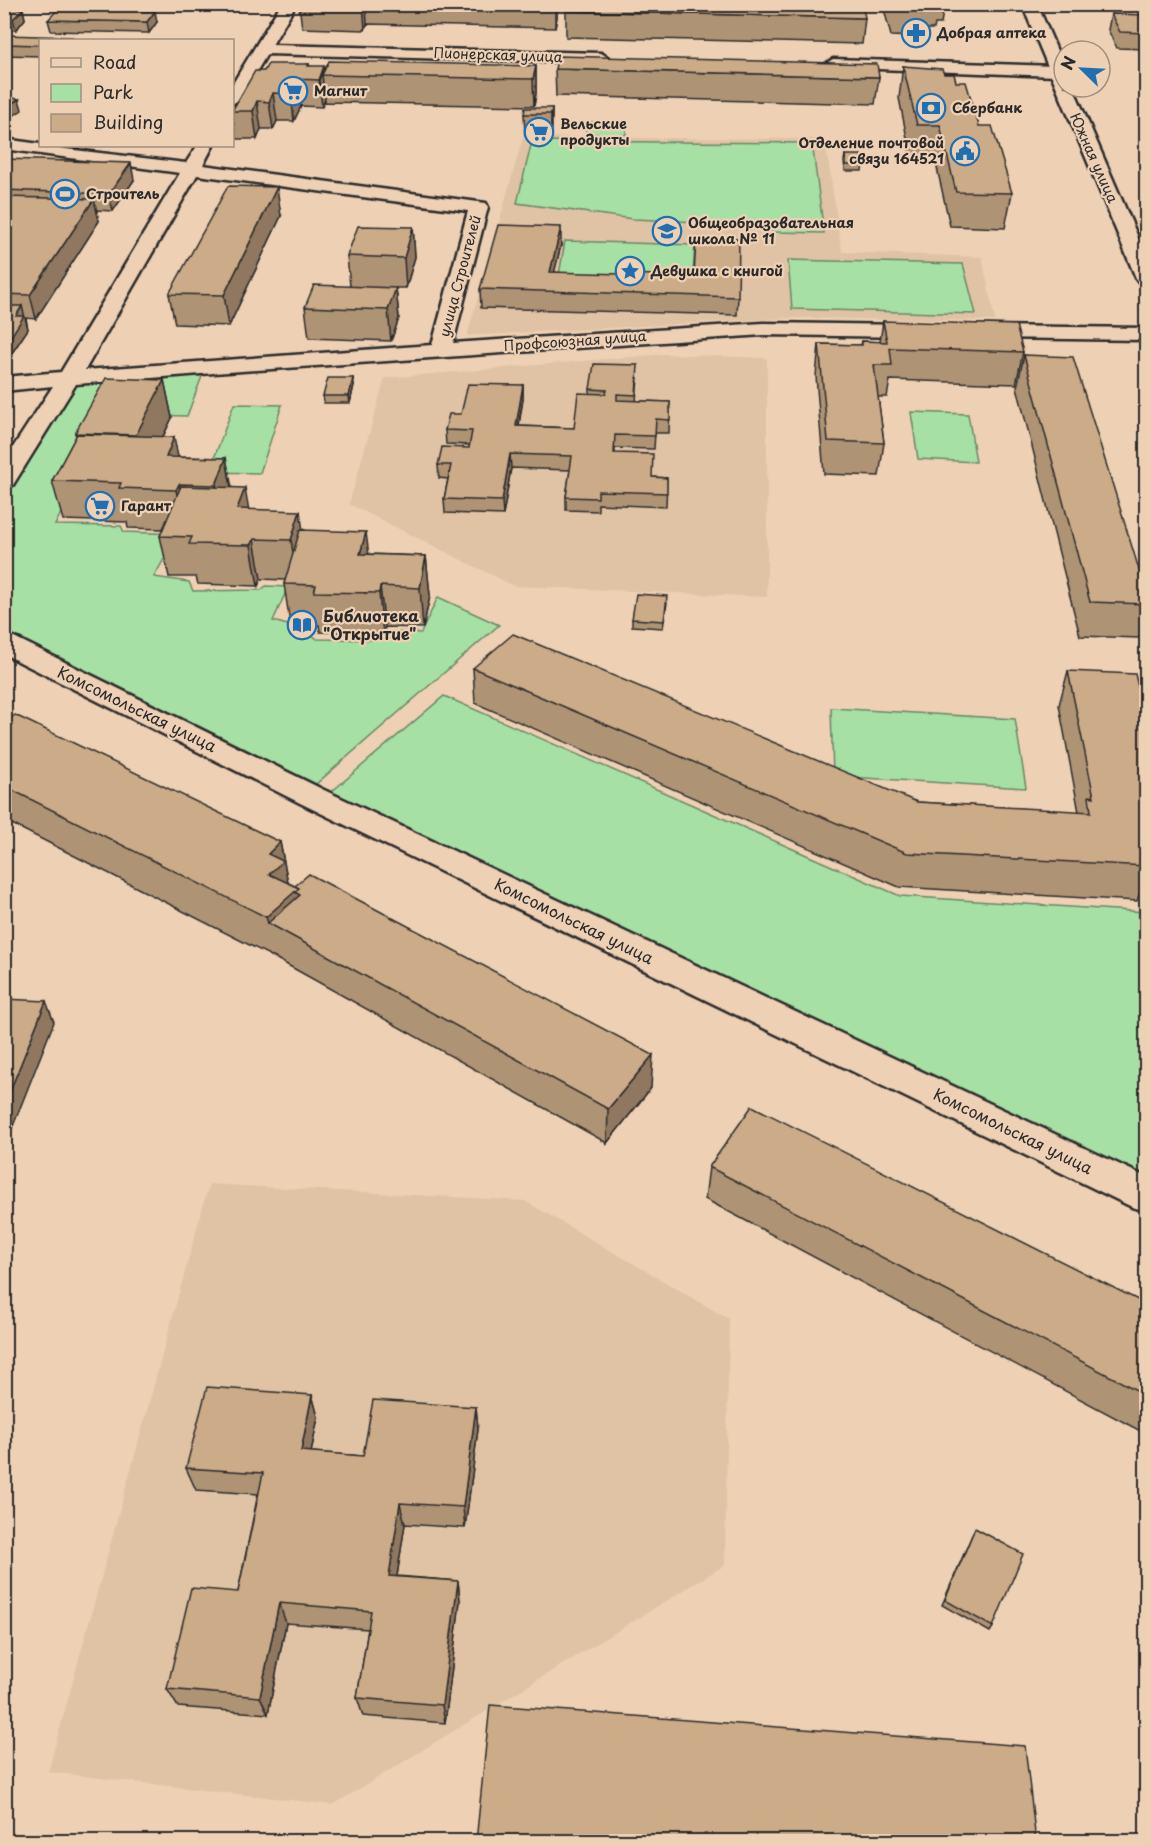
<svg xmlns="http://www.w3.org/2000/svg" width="1151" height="1846" font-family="'Playpen Sans',sans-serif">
	<rect width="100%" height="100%" fill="#eed1b4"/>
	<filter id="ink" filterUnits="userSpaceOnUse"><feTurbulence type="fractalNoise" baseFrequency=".0167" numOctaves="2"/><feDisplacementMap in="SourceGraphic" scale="12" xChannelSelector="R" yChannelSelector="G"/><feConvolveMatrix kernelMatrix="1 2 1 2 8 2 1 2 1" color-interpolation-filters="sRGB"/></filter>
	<g filter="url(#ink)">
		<g fill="#e0c3a5">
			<polygon points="523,137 825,139 842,252 982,257 995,321 788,318 467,336"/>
			<polygon points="665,354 767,358 767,597 514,586 349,504 385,378"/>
			<polygon points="209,1184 525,1201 729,1319 725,1565 333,1805 48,1772"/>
		</g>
		<g fill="#a7e0a4" stroke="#698668" stroke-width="1.5">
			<polygon points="586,122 626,122 626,135 586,134"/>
			<polygon points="532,141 812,143 824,233 773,232 767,225 633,219 517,203"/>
			<polygon points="565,241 695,245 692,286 558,281"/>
			<polygon points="788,260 963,264 976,314 792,309"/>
			<polygon points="204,371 187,416 111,414 55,525 121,526 124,532 178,534 154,577 189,582 193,591 261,590 266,586 288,587 273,621 306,630 317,639 387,640 393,632 421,633 438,597 499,625 316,784 5,633 4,494 73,384"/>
			<polygon points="234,404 282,405 260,473 209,472"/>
			<polygon points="911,412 968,414 976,462 918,459"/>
			<polygon points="444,696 900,896 1146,912 1146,1183 330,793"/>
			<polygon points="831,708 1015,719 1026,788 833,776"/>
		</g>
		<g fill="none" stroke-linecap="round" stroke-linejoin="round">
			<g stroke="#2b2b2b" stroke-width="5">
				<g id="minor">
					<polygon points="281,4 296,4 272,45 601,53 609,58 601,63 267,54 240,99 232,104 232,85"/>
					<polygon points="833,59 1056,66 1064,71 1056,76 827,67 825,64"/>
					<path d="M4,139L40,144V146L186,163L197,146H213L203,165L486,203L488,207L453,343L763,323L1146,328V340L763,335L214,373L76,384L13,485L4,487V461L53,386L4,391V377L61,372L180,173L4,149ZM197,175L468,211L432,345L85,370Z"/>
					<polygon points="4,635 14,637 324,790 1146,1177 1146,1211 1132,1207 302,804 4,654"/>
				</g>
			</g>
			<g stroke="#2b2b2b" stroke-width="5">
				<polygon id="secondary" points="1022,4 1037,4 1064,67 1064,87 1073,87 1146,256 1146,284 1139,282 1136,278"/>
			</g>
			<use href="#minor" fill="#eed1b4" fill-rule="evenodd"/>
			<use href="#secondary" fill="#eed1b4" fill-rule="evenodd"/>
		</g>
		<g fill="#af9375" stroke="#2b2b2b" stroke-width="1.5">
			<polygon points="299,4 557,4 557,17 555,28 367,24 365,30 302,28"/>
			<polygon points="886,4 944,4 941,24 935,24 934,29 928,29 927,34 916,34 915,37 891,36 885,13"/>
			<polygon points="4,8 23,9 25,19 16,30 4,30"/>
			<polygon points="566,11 865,18 862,44 566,37"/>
			<polygon points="1111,14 1146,15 1146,49 1117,48 1108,30"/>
			<polygon points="48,20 157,22 149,33 51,31"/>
			<polygon points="4,35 40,40 40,56 4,55"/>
			<polygon points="309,64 309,66 325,70 536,66 536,93 534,106 325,102 325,99 322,107 301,106 294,121 277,121 273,129 261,129 257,139 236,139 232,110 264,71"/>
			<polygon points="903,66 944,74 956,82 1012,193 1005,228 950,226 935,159 911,158 899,98"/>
			<polygon points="555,69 879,77 875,104 556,96"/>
			<polygon points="552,108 551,135 525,135 524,114"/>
			<polygon points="845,155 863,165 862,171 845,171 844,161"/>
			<polygon points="4,159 134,180 113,211 96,210 99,221 36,319 26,318 28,329 10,356 4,356"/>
			<polygon points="281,216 229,326 175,324 169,294"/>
			<polygon points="413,227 415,257 406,288 396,288 399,318 391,341 309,338 305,307 350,286 347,256"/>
			<polygon points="561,245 554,272 738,297 737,315 481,308 480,289"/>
			<polygon points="883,321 1023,352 1016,384 890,380 887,397 878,397 884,443 879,476 824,474 816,376 819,344 861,345 862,341 880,342"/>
			<polygon points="1024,355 1146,592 1146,617 1139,638 1080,636 1017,387"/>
			<polygon points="353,378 354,385 350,403 324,403 323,396"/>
			<polygon points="638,378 636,401 670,402 669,433 655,433 654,449 615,448 615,453 652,477 667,478 666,507 598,504 598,511 566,510 566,497 570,470 511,468 503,515 445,513 444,499 448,479 439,478 438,465 469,448 470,445 446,444 445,430 461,414 523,385 523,399 519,426 574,428 590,394 590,389"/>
			<polygon points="164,380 172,418 163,437 178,457 226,458 232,488 248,509 369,554 426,556 430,596 423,628 385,627 383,634 320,632 319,625 290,624 284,584 285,580 261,579 258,586 198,584 196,577 169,577 160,536 163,529 128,528 127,522 63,520 52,481 76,436 75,433"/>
			<polygon points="667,603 663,628 632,626 632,619"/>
			<polygon points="473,668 917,802 1079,812 1059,705 1068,671 1146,720 1146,834 1144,834 1143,835 1146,850 1146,877 1137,901 899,887 475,703"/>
			<polygon points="4,723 280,842 288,883 651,1088 607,1143 275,958 4,820"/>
			<polygon points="709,1167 1146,1304 1146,1434 705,1199"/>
			<polygon points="312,1395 318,1417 311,1452 363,1456 476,1407 478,1429 465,1528 405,1524 397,1576 458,1581 460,1601 445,1723 363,1716 357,1698 368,1629 286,1623 268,1714 178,1707 167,1689 238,1592 258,1494 196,1490 186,1468"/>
			<polygon points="975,1528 993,1627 990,1632 942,1605"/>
		</g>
		<g fill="#8f785f" stroke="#2b2b2b" stroke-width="1.5">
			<polygon points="363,4 366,4 367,24 365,30"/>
			<polygon points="555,4 557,4 557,17 555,28"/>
			<polygon points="23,9 25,19 16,30 13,19"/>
			<polygon points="155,11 157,22 149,33 147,22"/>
			<polygon points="324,66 325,75 322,75 325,99 322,107 319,80"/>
			<polygon points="536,66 536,93 534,106 533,79"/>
			<polygon points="297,79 301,106 294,121 291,94"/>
			<polygon points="273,93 277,121 273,129 269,102"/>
			<polygon points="19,99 22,110 4,122 4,108"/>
			<polygon points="257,101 261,129 257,139 253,111"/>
			<polygon points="552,108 552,129 551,135 551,114"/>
			<polygon points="131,163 134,180 113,211 109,194"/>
			<polygon points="277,187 281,216 229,326 224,295"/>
			<polygon points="94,199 99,221 36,319 30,295"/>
			<polygon points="413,227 415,257 406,288 404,258"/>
			<polygon points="561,227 561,245 550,290 550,272"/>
			<polygon points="396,288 399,318 391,341 388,310"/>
			<polygon points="22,306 28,329 10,356 7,343 16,316"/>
			<polygon points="353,378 354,385 350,403 349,396"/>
			<polygon points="164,380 172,418 144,474 136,435"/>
			<polygon points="523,385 523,399 516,439 516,426"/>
			<polygon points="174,437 182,476 179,485 187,524 185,530 176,490 166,457"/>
			<polygon points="510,454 511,468 503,515 502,501"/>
			<polygon points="226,458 233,498 223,525 216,485"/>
			<polygon points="245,488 252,528 237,509"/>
			<polygon points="300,511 306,550 297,580 291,540"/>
			<polygon points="366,532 371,572 365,594 360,554"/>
			<polygon points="254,539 261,579 258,586 251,545"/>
			<polygon points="426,556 430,596 423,628 420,588"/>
			<polygon points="380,586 385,627 383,634 379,593"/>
			<polygon points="280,842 288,883 299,888 307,929 268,923 266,917 268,854"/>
			<polygon points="46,1001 54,1022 4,1149 4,1106"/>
			<polygon points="653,1055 651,1088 607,1143 608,1109"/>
			<polygon points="312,1395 318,1417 307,1473 301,1451"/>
			<polygon points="476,1407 478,1429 465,1528 463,1507"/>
			<polygon points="400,1503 405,1524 394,1595 389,1576"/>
			<polygon points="458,1581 460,1601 445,1723 442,1705"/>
			<polygon points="279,1603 286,1623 268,1714 260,1697"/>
		</g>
		<g fill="#ccab88" stroke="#2b2b2b" stroke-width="1.5">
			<polygon points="568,4 770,4 863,7 865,18 566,11"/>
			<polygon points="895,4 919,4 920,6 895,6"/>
			<polygon points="4,8 23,9 13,19 4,19"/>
			<polygon points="58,9 155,11 147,22 48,20"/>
			<polygon points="1111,14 1146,15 1146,33 1120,32"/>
			<polygon points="4,35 72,37 69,40 40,40 40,45 4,44"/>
			<polygon points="558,56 877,64 879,77 555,69"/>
			<polygon points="329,61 536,66 533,79 322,75"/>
			<polygon points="268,64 309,64 308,66 324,66 319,80 297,79 291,94 273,93 269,102 257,101 253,111 232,111 255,71 264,71"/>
			<polygon points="903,66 942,69 944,74 954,74 956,82 966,82 979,126 992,126 1012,193 956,192 940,125 917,125"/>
			<polygon points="4,97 19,99 4,108"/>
			<polygon points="525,108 552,108 551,114 524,114"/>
			<polygon points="845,155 861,155 863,165 846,165"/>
			<polygon points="4,159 131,163 109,194 4,190"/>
			<polygon points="228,186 277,187 224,295 169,294"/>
			<polygon points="4,197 94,199 30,295 4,294"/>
			<polygon points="498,225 561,227 550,272 694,276 696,238 739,239 738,297 480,289"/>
			<polygon points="358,226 413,227 404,258 347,256"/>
			<polygon points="314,285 396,288 388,310 305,307"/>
			<polygon points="7,306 22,306 16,316 24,316 7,343 4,343 4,310"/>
			<polygon points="883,321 1016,325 1023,352 890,348 892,365 874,365 884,443 828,441 819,344 862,345 862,341 887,342"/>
			<polygon points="1024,355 1073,357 1146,592 1146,604 1090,602"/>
			<polygon points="594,364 638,365 636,395 617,394 617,400 670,402 670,420 656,419 655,436 615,435 614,453 653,454 652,477 667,478 667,493 598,491 598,498 566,497 572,456 510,454 502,501 444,499 451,465 438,465 442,447 469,448 472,431 445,430 449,414 461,414 468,384 523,385 516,426 574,428 578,393 606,394 607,390 590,389"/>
			<polygon points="106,378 164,380 136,435 75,433"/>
			<polygon points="328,378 353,378 349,396 323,396"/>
			<polygon points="77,434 174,437 166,457 226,458 216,485 179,484 176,490 119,488 121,483 52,481"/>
			<polygon points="181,486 245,488 237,509 300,511 291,540 254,539 251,545 189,544 192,537 160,536"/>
			<polygon points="300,530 366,532 360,554 426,556 420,588 380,586 379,593 314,592 316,585 284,584"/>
			<polygon points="636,594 667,596 664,621 632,619"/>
			<polygon points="513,634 917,802 1091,812 1089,796 1094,797 1068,671 1135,674 1146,720 1146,799 1141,798 1146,819 1146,824 1141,823 1146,850 1146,866 907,853 473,668"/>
			<polygon points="15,715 280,842 268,854 283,861 269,874 299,888 266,917 4,786 4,723"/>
			<polygon points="309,874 653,1055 608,1109 268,923 300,895 295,892 299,888 295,886"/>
			<polygon points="4,999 46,1001 4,1106"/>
			<polygon points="752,1106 1146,1304 1146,1395 709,1167"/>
			<polygon points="207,1387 312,1395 301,1451 363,1456 373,1400 476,1407 463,1507 400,1503 389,1576 458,1581 442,1705 357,1698 371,1611 279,1603 260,1697 167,1689 191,1588 238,1592 263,1473 186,1468"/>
			<polygon points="975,1528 1023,1554 993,1627 945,1600"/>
			<polygon points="490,1705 1025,1746 1036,1842 476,1842"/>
		</g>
	</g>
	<defs>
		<g id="pharmacy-ring" transform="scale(1.5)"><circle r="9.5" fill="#eed1b4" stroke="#1f6fb2" stroke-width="1.5"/><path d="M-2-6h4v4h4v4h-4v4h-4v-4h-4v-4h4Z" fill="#1f6fb2"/></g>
		<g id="supermarket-ring" transform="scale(1.5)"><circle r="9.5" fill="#eed1b4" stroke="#1f6fb2" stroke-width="1.5"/><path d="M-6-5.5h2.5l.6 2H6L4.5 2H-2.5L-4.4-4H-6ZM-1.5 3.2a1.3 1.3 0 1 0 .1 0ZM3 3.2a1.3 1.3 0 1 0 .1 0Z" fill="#1f6fb2"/></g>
		<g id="bank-ring" transform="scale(1.5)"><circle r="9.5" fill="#eed1b4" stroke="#1f6fb2" stroke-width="1.5"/><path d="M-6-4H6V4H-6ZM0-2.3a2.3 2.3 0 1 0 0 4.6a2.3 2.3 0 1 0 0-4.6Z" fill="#1f6fb2"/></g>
		<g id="civic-ring" transform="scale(1.5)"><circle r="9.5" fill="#eed1b4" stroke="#1f6fb2" stroke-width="1.5"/><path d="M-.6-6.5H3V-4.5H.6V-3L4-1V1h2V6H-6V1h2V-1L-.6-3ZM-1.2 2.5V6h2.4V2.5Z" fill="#1f6fb2"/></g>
		<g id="stadium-ring" transform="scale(1.5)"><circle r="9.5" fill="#eed1b4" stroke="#1f6fb2" stroke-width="1.5"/><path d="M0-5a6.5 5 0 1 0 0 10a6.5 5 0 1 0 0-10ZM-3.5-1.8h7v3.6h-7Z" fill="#1f6fb2"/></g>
		<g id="school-ring" transform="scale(1.5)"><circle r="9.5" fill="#eed1b4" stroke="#1f6fb2" stroke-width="1.5"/><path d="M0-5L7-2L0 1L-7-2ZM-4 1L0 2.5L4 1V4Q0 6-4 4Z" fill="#1f6fb2"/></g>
		<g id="sight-ring" transform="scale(1.5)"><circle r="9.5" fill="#eed1b4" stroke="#1f6fb2" stroke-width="1.5"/><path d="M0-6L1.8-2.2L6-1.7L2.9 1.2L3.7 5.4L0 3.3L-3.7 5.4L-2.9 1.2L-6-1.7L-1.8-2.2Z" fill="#1f6fb2"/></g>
		<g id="library-ring" transform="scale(1.5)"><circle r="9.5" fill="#eed1b4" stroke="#1f6fb2" stroke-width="1.5"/><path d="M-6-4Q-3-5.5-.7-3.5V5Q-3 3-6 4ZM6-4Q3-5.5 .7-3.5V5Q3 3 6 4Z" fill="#1f6fb2"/></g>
	</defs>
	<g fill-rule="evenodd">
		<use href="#pharmacy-ring" x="916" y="33"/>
		<use href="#supermarket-ring" x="293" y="91"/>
		<use href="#bank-ring" x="931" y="108"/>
		<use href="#supermarket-ring" x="539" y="132"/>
		<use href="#civic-ring" x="965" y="151"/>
		<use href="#stadium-ring" x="65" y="194"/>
		<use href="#school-ring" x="667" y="231"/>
		<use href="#sight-ring" x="630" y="271"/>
		<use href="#supermarket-ring" x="100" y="506"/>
		<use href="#library-ring" x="302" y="625"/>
	</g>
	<g text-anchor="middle" stroke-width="4.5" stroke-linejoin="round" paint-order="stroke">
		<g font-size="14" font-weight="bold" fill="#2b2b2b" stroke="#eed1b4" text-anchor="start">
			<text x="937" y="38">Добрая аптека</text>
			<text x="314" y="96">Магнит</text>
			<text x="952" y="113">Сбербанк</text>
			<text x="560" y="129">Вельские<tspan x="560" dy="16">продукты</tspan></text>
			<text x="944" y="148" text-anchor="end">Отделение почтовой<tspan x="944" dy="16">связи 164521</tspan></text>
			<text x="86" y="199">Строитель</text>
			<text x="688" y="228">Общеобразовательная<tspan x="688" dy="16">школа № 11</tspan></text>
			<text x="651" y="276">Девушка с книгой</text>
			<text x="121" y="511">Гарант</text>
		</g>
		<g font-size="14" fill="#2b2b2b" stroke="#eed1b4">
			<text transform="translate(498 55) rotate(2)" y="5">Пионерская улица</text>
			<text transform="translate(1094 158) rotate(66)" y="5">Южная улица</text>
			<text transform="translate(460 276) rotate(-75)" y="5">улица Строителей</text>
			<text transform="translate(575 341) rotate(-4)" y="5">Профсоюзная улица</text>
		</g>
		<g font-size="16" font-weight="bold" fill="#2b2b2b" stroke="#eed1b4" text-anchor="start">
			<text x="323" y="622">Библиотека<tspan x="323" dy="18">"Открытие"</tspan></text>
		</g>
		<g font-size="16" fill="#2b2b2b" stroke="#eed1b4">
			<text transform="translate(137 709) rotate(26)" y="6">Комсомольская улица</text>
			<text transform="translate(574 921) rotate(26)" y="6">Комсомольская улица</text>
			<text transform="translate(1013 1131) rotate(26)" y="6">Комсомольская улица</text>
		</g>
	</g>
	<rect width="1151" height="1846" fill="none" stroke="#eed1b4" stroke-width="24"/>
	<rect x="12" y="12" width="1127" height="1822" fill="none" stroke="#2b2b2b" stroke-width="2" filter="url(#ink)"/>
	<rect x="39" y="39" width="195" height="108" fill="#eed1b4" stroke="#a08f7d" stroke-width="1.5"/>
	<rect x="51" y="58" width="30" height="9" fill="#eed1b4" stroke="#a08f7d" stroke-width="1.5"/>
	<text x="93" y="69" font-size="18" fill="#2b2b2b">Road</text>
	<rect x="51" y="84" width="30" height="18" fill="#a7e0a4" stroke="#a08f7d" stroke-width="1.5"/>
	<text x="93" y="99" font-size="18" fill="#2b2b2b">Park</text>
	<rect x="51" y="114" width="30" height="18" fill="#ccab88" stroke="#a08f7d" stroke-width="1.5"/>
	<text x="93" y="129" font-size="18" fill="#2b2b2b">Building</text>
	<g transform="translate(1082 69) rotate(294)"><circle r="28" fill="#eed1b4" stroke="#a08f7d" stroke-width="1.5"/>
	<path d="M0-4.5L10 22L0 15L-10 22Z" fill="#1f6fb2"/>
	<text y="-9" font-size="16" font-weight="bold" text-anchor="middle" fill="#2b2b2b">N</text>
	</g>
</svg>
